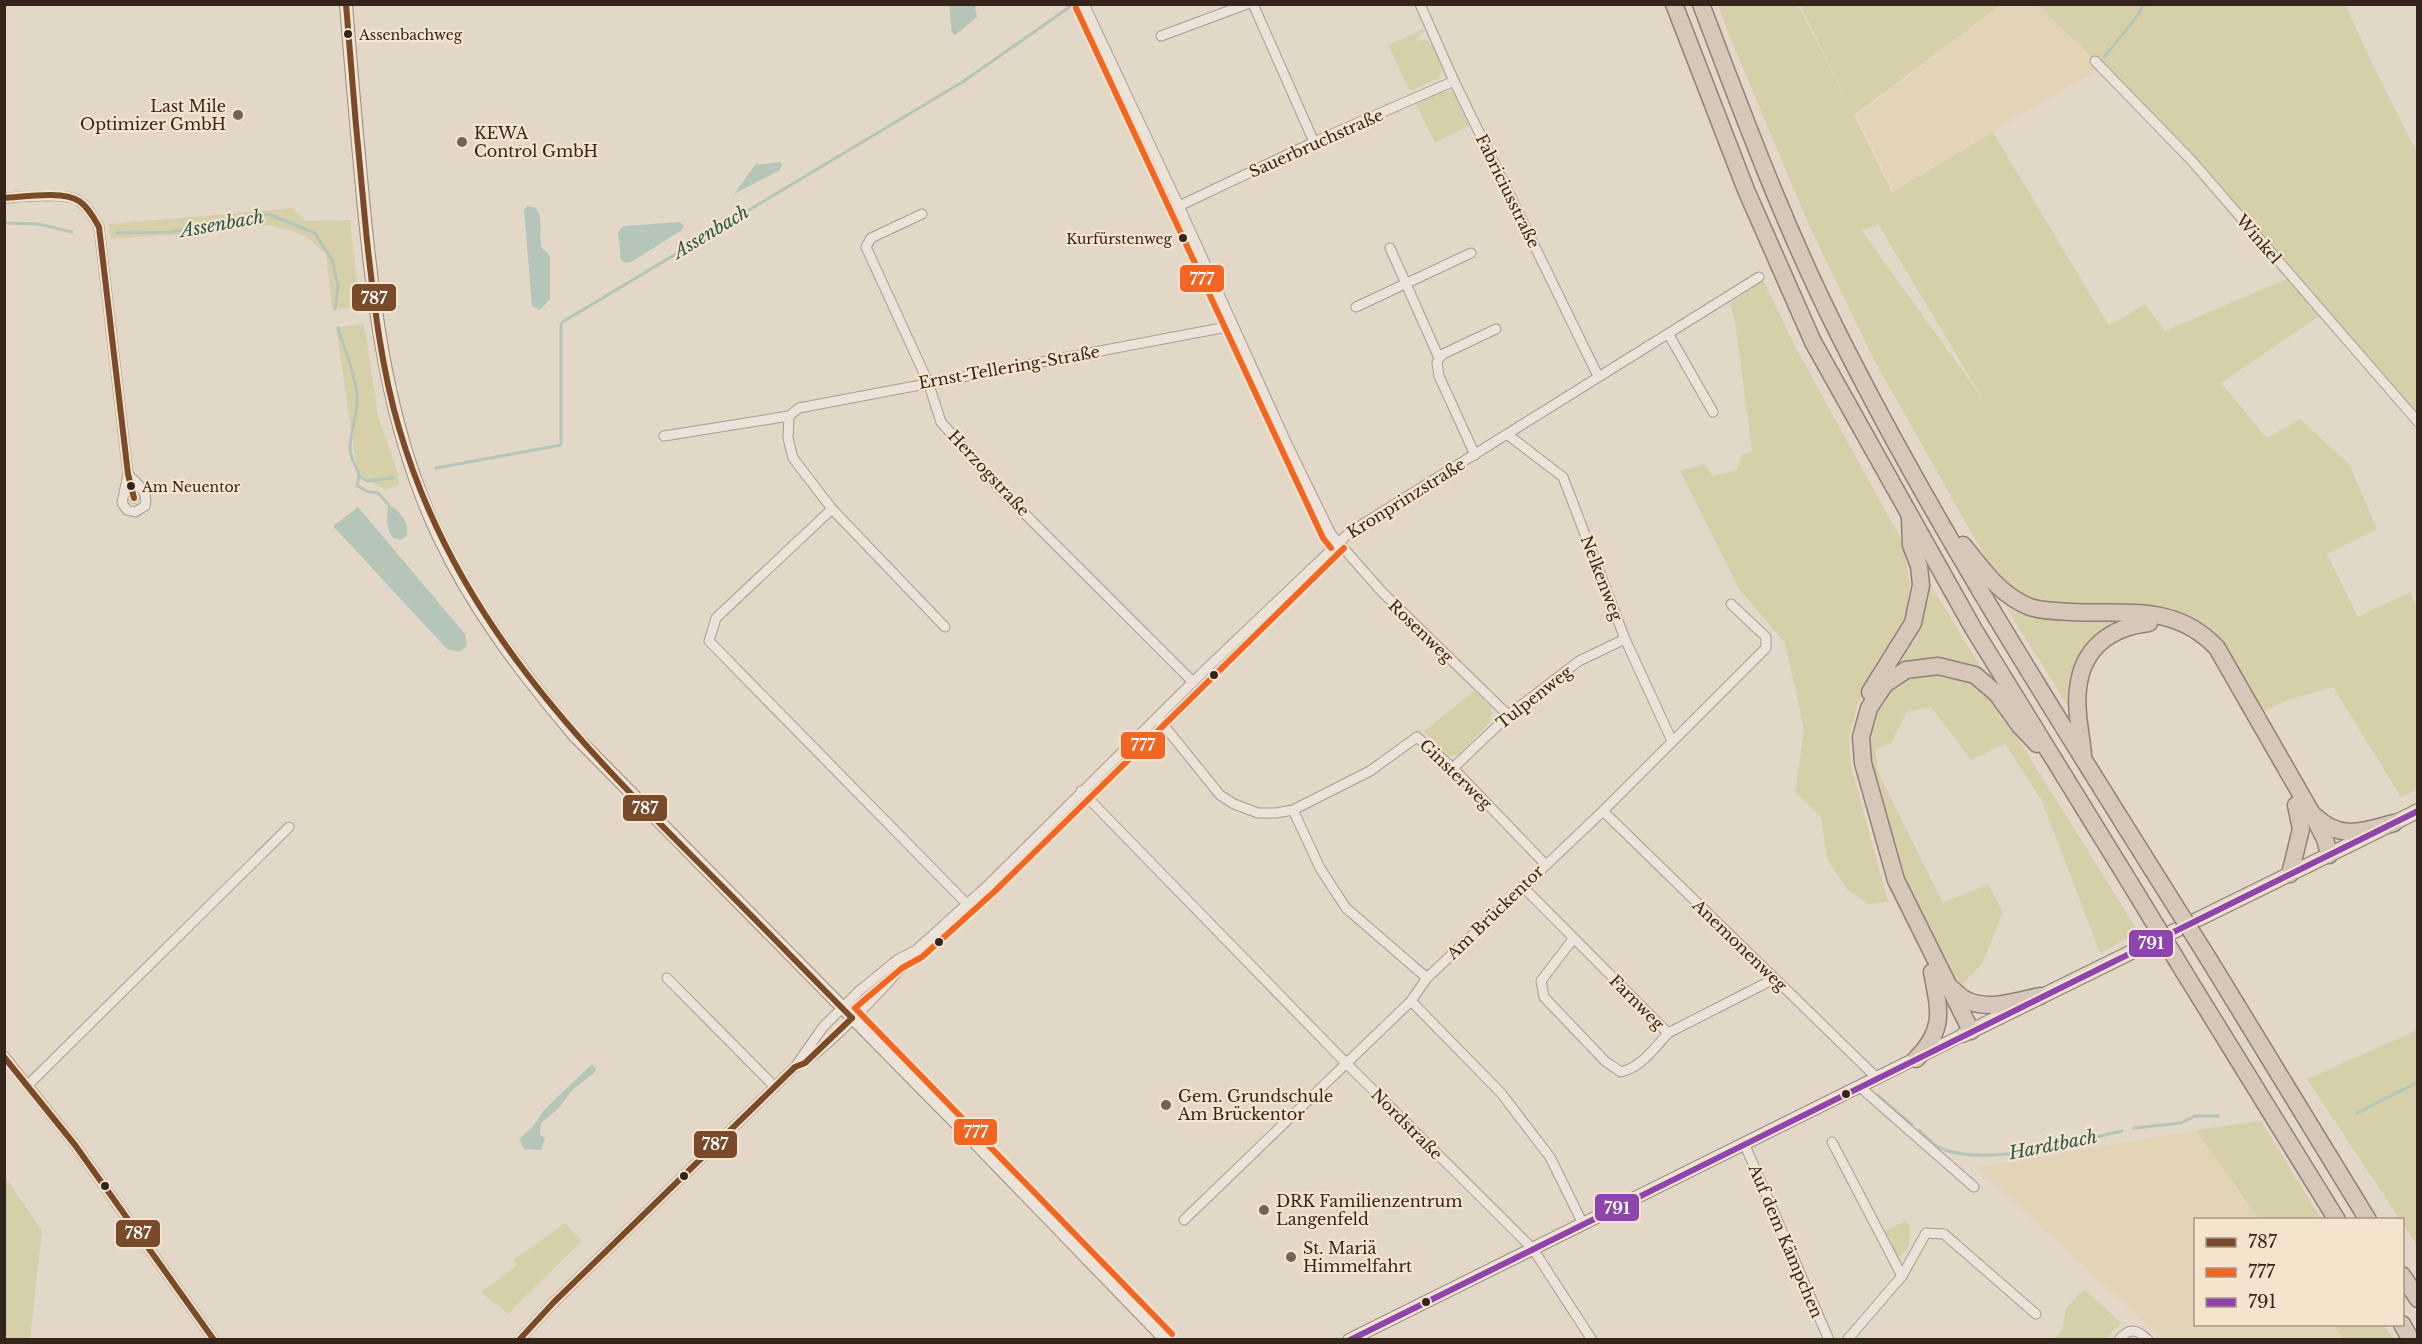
<svg xmlns="http://www.w3.org/2000/svg" width="2422" height="1344" font-family="'Libre Baskerville',serif">
	<rect width="100%" height="100%" fill="#e3d7c8"/>
	<g fill="#e3d4b8">
		<polygon points="2002,5 2037,5 2102,67 1893,190 1857,116"/>
		<polygon points="2196,1130 2259,1219 2196,1220 2196,1324 2333,1325 2344,1339 2163,1339 1977,1168"/>
	</g>
	<g fill="#d6d0aa" fill-rule="evenodd">
		<path d="M1718,5H1798L1852,111L1800,5H2001L1854,115L1892,192L1993,132L2109,326L2145,304L2165,331L2286,279L2104,69L2037,5H2346L2369,57L2417,152V417L2328,310L2221,383L2267,438L2300,419L2349,464L2377,529L2327,554L2358,617L2410,592L2417,608V790L2401,797L2333,687L2288,700L2260,713L2208,633L2172,608L2036,602L1998,580L1872,356L1808,223L1730,37ZM1878,224L1980,394V395L1862,231Z"/>
		<path d="M1423,29L1425,32L1416,38L1417,41L1428,39C1434,50 1447,66 1439,78L1410,91L1388,45Z"/>
		<polygon points="1443,91 1453,92 1469,126 1435,143 1416,104"/>
		<polygon points="293,208 305,221 350,220 360,307 332,309 326,254 304,235 269,225 207,233 111,239 109,224"/>
		<polygon points="1763,280 1796,348 1902,541 1910,584 1905,619 1858,704 1849,737 1851,765 1888,902 1868,904 1847,889 1827,859 1821,817 1795,792 1804,730 1785,643 1739,589 1680,471 1705,464 1713,476 1737,470 1741,455 1752,452 1735,321 1730,304"/>
		<polygon points="364,324 378,416 398,473 399,484 386,490 370,482 357,470 336,327"/>
		<polygon points="1927,579 1985,674 1892,670"/>
		<polygon points="2020,608 2124,617 2092,639 2077,663 2071,711 2007,609"/>
		<polygon points="1939,673 1973,682 1994,700 2139,933 2100,953 2042,801 2005,744 1971,760 1931,707 1907,712 1891,743 1875,749 1878,772 1943,903 1988,884 2003,912 1983,962 1959,988 1903,879 1869,762 1867,737 1876,710 1891,688 1909,676"/>
		<polygon points="1474,691 1492,708 1491,721 1458,755 1448,756 1424,731"/>
		<polygon points="2417,1030 2417,1245 2307,1079"/>
		<polygon points="2261,1121 2321,1219 2259,1219 2196,1130"/>
		<polygon points="5,1177 42,1231 30,1339 5,1339"/>
		<path d="M1905,1221L1910,1225C1910,1241 1911,1250 1897,1258L1883,1232Z"/>
		<polygon points="565,1223 582,1241 508,1314 481,1292 517,1265 513,1260"/>
		<polygon points="2084,1289 2121,1323 2106,1339 2054,1339 2062,1330 2066,1309"/>
		<polygon points="2333,1325 2384,1325 2393,1339 2344,1339"/>
	</g>
	<g fill="#b5c6b9">
		<polygon points="949,5 975,5 977,17 955,35 952,33"/>
		<polygon points="780,162 782,164 780,170 734,194 755,165"/>
		<polygon points="527,206 536,208 540,217 541,247 550,256 550,299 540,310 532,306 524,210"/>
		<polygon points="680,222 684,226 682,230 631,262 625,263 621,260 618,232 624,226"/>
		<path d="M388,504C400,511 409,521 407,536L401,540L393,538L389,532L387,522Z"/>
		<polygon points="358,507 465,634 467,646 459,652 447,649 333,526"/>
		<polygon points="591,1065 594,1066 596,1070 594,1073 571,1091 560,1107 541,1123 540,1135 545,1138 541,1150 524,1149 519,1139 532,1128 544,1110"/>
	</g>
	<g fill="none" stroke-linecap="round" stroke-linejoin="round">
		<g stroke="#b5c6b9" stroke-width="3">
			<polyline points="2104,57 2136,18 2144,4"/>
			<polyline points="4,223 38,224 72,232"/>
			<polyline points="117,233 170,232 218,224 247,215 268,214 315,233 332,260 338,286 335,309"/>
			<path d="M338,328C344,349 355,373 357,395C359,413 349,436 350,450C351,460 358,467 359,476L367,481L393,478"/>
			<polyline points="436,468 561,445 561,323 964,81 1071,6"/>
			<polyline points="359,476 357,486 369,492 378,493 388,504"/>
			<polyline points="1877,1095 1912,1125"/>
			<polyline points="2357,1113 2418,1082"/>
			<polyline points="2134,1128 2181,1123 2195,1116 2218,1116"/>
			<path d="M1919,1130C1925,1135 1932,1145 1940,1148C1987,1168 2072,1142 2122,1131"/>
		</g>
		<g stroke="#a79c92" stroke-width="11">
			<g id="minor">
				<polyline points="1084,4 1179,206 1288,446 1331,534 1382,592 1508,715"/>
				<polyline points="1253,4 1314,142"/>
				<polyline points="1420,4 1454,81 1598,376"/>
				<polyline points="1161,36 1247,4"/>
				<polyline points="2095,61 2192,161 2418,422"/>
				<path d="M4,198C21,197 67,192 79,201C89,208 93,217 99,227L128,474L134,498"/>
				<polyline points="1179,206 1314,142 1454,81"/>
				<polyline points="922,214 871,238 866,247 928,382 941,422 1000,489 1193,682"/>
				<polyline points="1390,248 1439,358 1437,363 1439,376 1475,455"/>
				<polyline points="1356,307 1471,253"/>
				<polyline points="1669,335 1713,412"/>
				<polyline points="1439,358 1443,354 1496,329"/>
				<polyline points="1508,435 1563,477 1625,639 1672,741"/>
				<polyline points="664,436 789,416"/>
				<path d="M128,474C137,484 149,492 145,506L135,512L127,510L122,503Z"/>
				<polyline points="832,509 793,458 788,438 789,416 799,408 1232,326"/>
				<polyline points="945,627 832,509 716,618 709,641 966,903"/>
				<polyline points="1157,717 1220,795 1234,804 1258,813 1276,813 1293,810 1370,771 1417,737 1453,768 1545,864"/>
				<polyline points="1453,768 1511,713 1579,661 1625,639"/>
				<polyline points="1081,791 1345,1062 1533,1249 1592,1340"/>
				<polyline points="1293,810 1320,868 1346,908 1427,978"/>
				<polyline points="1603,811 1878,1079"/>
				<polyline points="1523,887 1668,1033 1774,979"/>
				<path d="M1573,939L1541,981L1544,997L1605,1061L1621,1072C1641,1067 1655,1048 1668,1033"/>
				<polyline points="667,978 775,1087"/>
				<polyline points="1411,1001 1501,1093 1550,1157 1583,1224"/>
				<polyline points="4,1056 75,1145 214,1340"/>
				<path d="M795,1067C820,1057 895,977 913,953"/>
				<polyline points="29,1084 289,827"/>
				<polyline points="1860,1087 1974,1187"/>
				<polyline points="1832,1142 1902,1276"/>
				<polyline points="1744,1143 1829,1340"/>
				<polyline points="1184,1220 1411,1001 1427,978 1603,811 1766,648 1766,637 1731,604"/>
				<polyline points="519,1340 554,1302 795,1067 823,1027 859,991 897,960 916,950 989,884 1205,670 1350,532 1759,277"/>
				<polyline points="1847,1340 1902,1276 1926,1233 1944,1234 2036,1314"/>
				<path d="M2119,1340C2129,1327 2137,1329 2148,1340"/>
			</g>
		</g>
		<g stroke="#978c82" stroke-width="14">
			<g id="secondary">
				<path d="M346,4C351,69 357,134 363,199C374,314 389,432 439,537C474,611 522,673 574,735L965,1132L1166,1340"/>
				<polyline points="1349,1340 1963,1035"/>
			</g>
		</g>
		<g stroke="#8d8279" stroke-width="16">
			<polyline id="primary" points="1963,1035 2418,811"/>
		</g>
		<g stroke="#8d8279" stroke-width="19">
			<g id="motorway">
				<polyline points="1674,4 1746,190 1813,342 1973,628 2130,883"/>
				<path d="M1701,4C1743,115 1784,225 1837,331C1930,517 2042,693 2152,869"/>
				<path d="M1963,545C1983,569 1999,595 2030,607C2042,611 2057,611 2071,612C2127,615 2175,603 2217,648L2311,812L2325,839L2329,855"/>
				<polyline points="1870,692 1913,623 1921,585 1919,566 1911,545 1910,519"/>
				<path d="M2083,754C2081,733 2075,710 2078,689C2082,648 2111,627 2149,623"/>
				<path d="M2315,816C2341,841 2363,831 2394,823"/>
				<polyline points="2290,874 2301,829 2296,805"/>
				<polyline points="2208,958 2368,1220"/>
				<polyline points="2184,972 2337,1220"/>
				<path d="M1951,988C1955,991 1960,997 1966,1000C1988,1011 2017,1001 2040,996"/>
				<polyline points="1971,1031 1896,880 1863,763 1861,737 1869,708 1885,684 1906,670 1938,666 1975,675 1997,694 2020,726 2037,744"/>
				<path d="M1916,1059C1946,1029 1939,1009 1932,972"/>
				<polyline points="2402,1275 2418,1299"/>
				<polyline points="2402,1324 2411,1340"/>
			</g>
		</g>
		<use href="#minor" stroke="#ebe3da" stroke-width="9"/>
		<use href="#secondary" stroke="#ebe3da" stroke-width="12"/>
		<use href="#primary" stroke="#e3d8cb" stroke-width="14"/>
		<use href="#motorway" stroke="#d6c7b9" stroke-width="16"/>
		<g stroke="#8d8279" stroke-width="19" stroke-linecap="butt">
			<g id="motorway-bridge">
				<polyline points="2152,869 2208,958"/>
				<polyline points="2130,883 2184,972"/>
			</g>
		</g>
		<use href="#motorway-bridge" stroke="#d6c7b9" stroke-width="16"/>
		<g stroke="#f5e4cd" stroke-width="10">
			<g id="bus-1">
				<path d="M346,4C352,83 359,162 367,241C374,303 381,367 399,428C451,607 565,729 694,858C747,911 799,964 852,1018"/>
				<path d="M4,198C24,197 62,190 79,201C88,207 94,218 99,227L128,474L134,498"/>
				<polyline points="4,1057 75,1145 214,1340"/>
				<polyline points="519,1340 554,1302 795,1067 805,1063 852,1018"/>
			</g>
		</g>
		<g stroke="#f5e4cd" stroke-width="10">
			<g id="bus-2">
				<polyline points="1076,8 1323,538 1331,548"/>
				<polyline points="1172,1334 855,1008 902,968 922,957 995,891 1344,548"/>
			</g>
		</g>
		<g stroke="#f5e4cd" stroke-width="10">
			<polyline id="bus-3" points="1350,1340 2418,811"/>
		</g>
		<use href="#bus-1" stroke="#7a4b2a" stroke-width="6"/>
		<use href="#bus-2" stroke="#f26522" stroke-width="6"/>
		<use href="#bus-3" stroke="#8e44ad" stroke-width="6"/>
	</g>
	<g fill="#35241b" stroke="#f5e4cd" stroke-width="2">
		<circle cx="348" cy="34" r="5"/>
		<circle cx="1183" cy="238" r="5"/>
		<circle cx="131" cy="486" r="5"/>
		<circle cx="1214" cy="675" r="5"/>
		<circle cx="939" cy="942" r="5"/>
		<circle cx="1846" cy="1094" r="5"/>
		<circle cx="684" cy="1176" r="5"/>
		<circle cx="105" cy="1186" r="5"/>
		<circle cx="1426" cy="1302" r="5"/>
	</g>
	<g fill="#726358" stroke="#f5e4cd" stroke-width="2">
		<circle cx="238" cy="115" r="6"/>
		<circle cx="462" cy="142" r="6"/>
		<circle cx="1166" cy="1105" r="6"/>
		<circle cx="1264" cy="1210" r="6"/>
		<circle cx="1291" cy="1257" r="6"/>
	</g>
	<g text-anchor="middle" stroke-width="4.5" stroke-linejoin="round" paint-order="stroke">
		<g font-size="14" fill="#35241b" stroke="#f5e4cd" text-anchor="start">
			<text x="359" y="40">Assenbachweg</text>
			<text x="1172" y="244" text-anchor="end">Kurfürstenweg</text>
			<text x="142" y="492">Am Neuentor</text>
		</g>
		<g font-size="16" fill="#35241b" stroke="#f5e4cd" text-anchor="start">
			<text x="226" y="112" text-anchor="end">Last Mile<tspan x="226" dy="18">Optimizer GmbH</tspan></text>
			<text x="474" y="139">KEWA<tspan x="474" dy="18">Control GmbH</tspan></text>
			<text x="1178" y="1102">Gem. Grundschule<tspan x="1178" dy="18">Am Brückentor</tspan></text>
			<text x="1276" y="1207">DRK Familienzentrum<tspan x="1276" dy="18">Langenfeld</tspan></text>
			<text x="1303" y="1254">St. Mariä<tspan x="1303" dy="18">Himmelfahrt</tspan></text>
		</g>
		<g font-size="16" fill="#35241b" stroke="#f5e4cd">
			<text transform="translate(1316 143) rotate(-24)" y="6">Sauerbruchstraße</text>
			<text transform="translate(1508 191) rotate(64)" y="6">Fabriciusstraße</text>
			<text transform="translate(2259 239) rotate(49)" y="6">Winkel</text>
			<text transform="translate(1009 367) rotate(-10)" y="6">Ernst-Tellering-Straße</text>
			<text transform="translate(989 473) rotate(47)" y="6">Herzogstraße</text>
			<text transform="translate(1406 498) rotate(-32)" y="6">Kronprinzstraße</text>
			<text transform="translate(1602 578) rotate(69)" y="6">Nelkenweg</text>
			<text transform="translate(1421 631) rotate(44)" y="6">Rosenweg</text>
			<text transform="translate(1534 697) rotate(-38)" y="6">Tulpenweg</text>
			<text transform="translate(1456 774) rotate(44)" y="6">Ginsterweg</text>
			<text transform="translate(1495 912) rotate(-44)" y="6">Am Brückentor</text>
			<text transform="translate(1740 945) rotate(44)" y="6">Anemonenweg</text>
			<text transform="translate(1637 1002) rotate(45)" y="6">Farnweg</text>
			<text transform="translate(1407 1124) rotate(45)" y="6">Nordstraße</text>
			<text transform="translate(1786 1241) rotate(67)" y="6">Auf dem Kämpchen</text>
		</g>
		<g font-size="18" font-style="italic" fill="#2a554c" stroke="#f5e4cd">
			<text transform="translate(222 224) rotate(-10)" y="6">Assenbach</text>
			<text transform="translate(711 232) rotate(-31)" y="6">Assenbach</text>
			<text transform="translate(2053 1145) rotate(-11)" y="6">Hardtbach</text>
		</g>
	</g>
	<g stroke="#f5e4cd" stroke-width="2">
		<rect x="1179" y="264" width="46" height="29" rx="6" fill="#f26522"/>
		<rect x="351" y="283" width="46" height="29" rx="6" fill="#7a4b2a"/>
		<rect x="1120" y="731" width="46" height="29" rx="6" fill="#f26522"/>
		<rect x="622" y="794" width="46" height="28" rx="6" fill="#7a4b2a"/>
		<rect x="2128" y="929" width="46" height="29" rx="6" fill="#8e44ad"/>
		<rect x="953" y="1118" width="45" height="28" rx="6" fill="#f26522"/>
		<rect x="693" y="1130" width="45" height="29" rx="6" fill="#7a4b2a"/>
		<rect x="1594" y="1193" width="46" height="29" rx="6" fill="#8e44ad"/>
		<rect x="115" y="1219" width="46" height="29" rx="6" fill="#7a4b2a"/>
	</g>
	<g font-size="16" text-anchor="middle" font-weight="bold" fill="#fff">
		<text x="1202" y="285">777</text>
		<text x="374" y="304">787</text>
		<text x="1143" y="751">777</text>
		<text x="645" y="814">787</text>
		<text x="2151" y="949">791</text>
		<text x="976" y="1138">777</text>
		<text x="715" y="1150">787</text>
		<text x="1617" y="1214">791</text>
		<text x="138" y="1239">787</text>
	</g>
	<rect width="2422" height="1344" fill="none" stroke="#35241b" stroke-width="12"/>
	<rect x="2194" y="1218" width="210" height="108" fill="#f5e4cd" stroke="#a89786" stroke-width="1.5"/>
	<rect x="2206" y="1238" width="30" height="9" fill="#7a4b2a" stroke="#a89786" stroke-width="1.5"/>
	<text x="2248" y="1248" font-size="18" fill="#35241b">787</text>
	<rect x="2206" y="1268" width="30" height="9" fill="#f26522" stroke="#a89786" stroke-width="1.5"/>
	<text x="2248" y="1278" font-size="18" fill="#35241b">777</text>
	<rect x="2206" y="1298" width="30" height="9" fill="#8e44ad" stroke="#a89786" stroke-width="1.5"/>
	<text x="2248" y="1308" font-size="18" fill="#35241b">791</text>
</svg>
